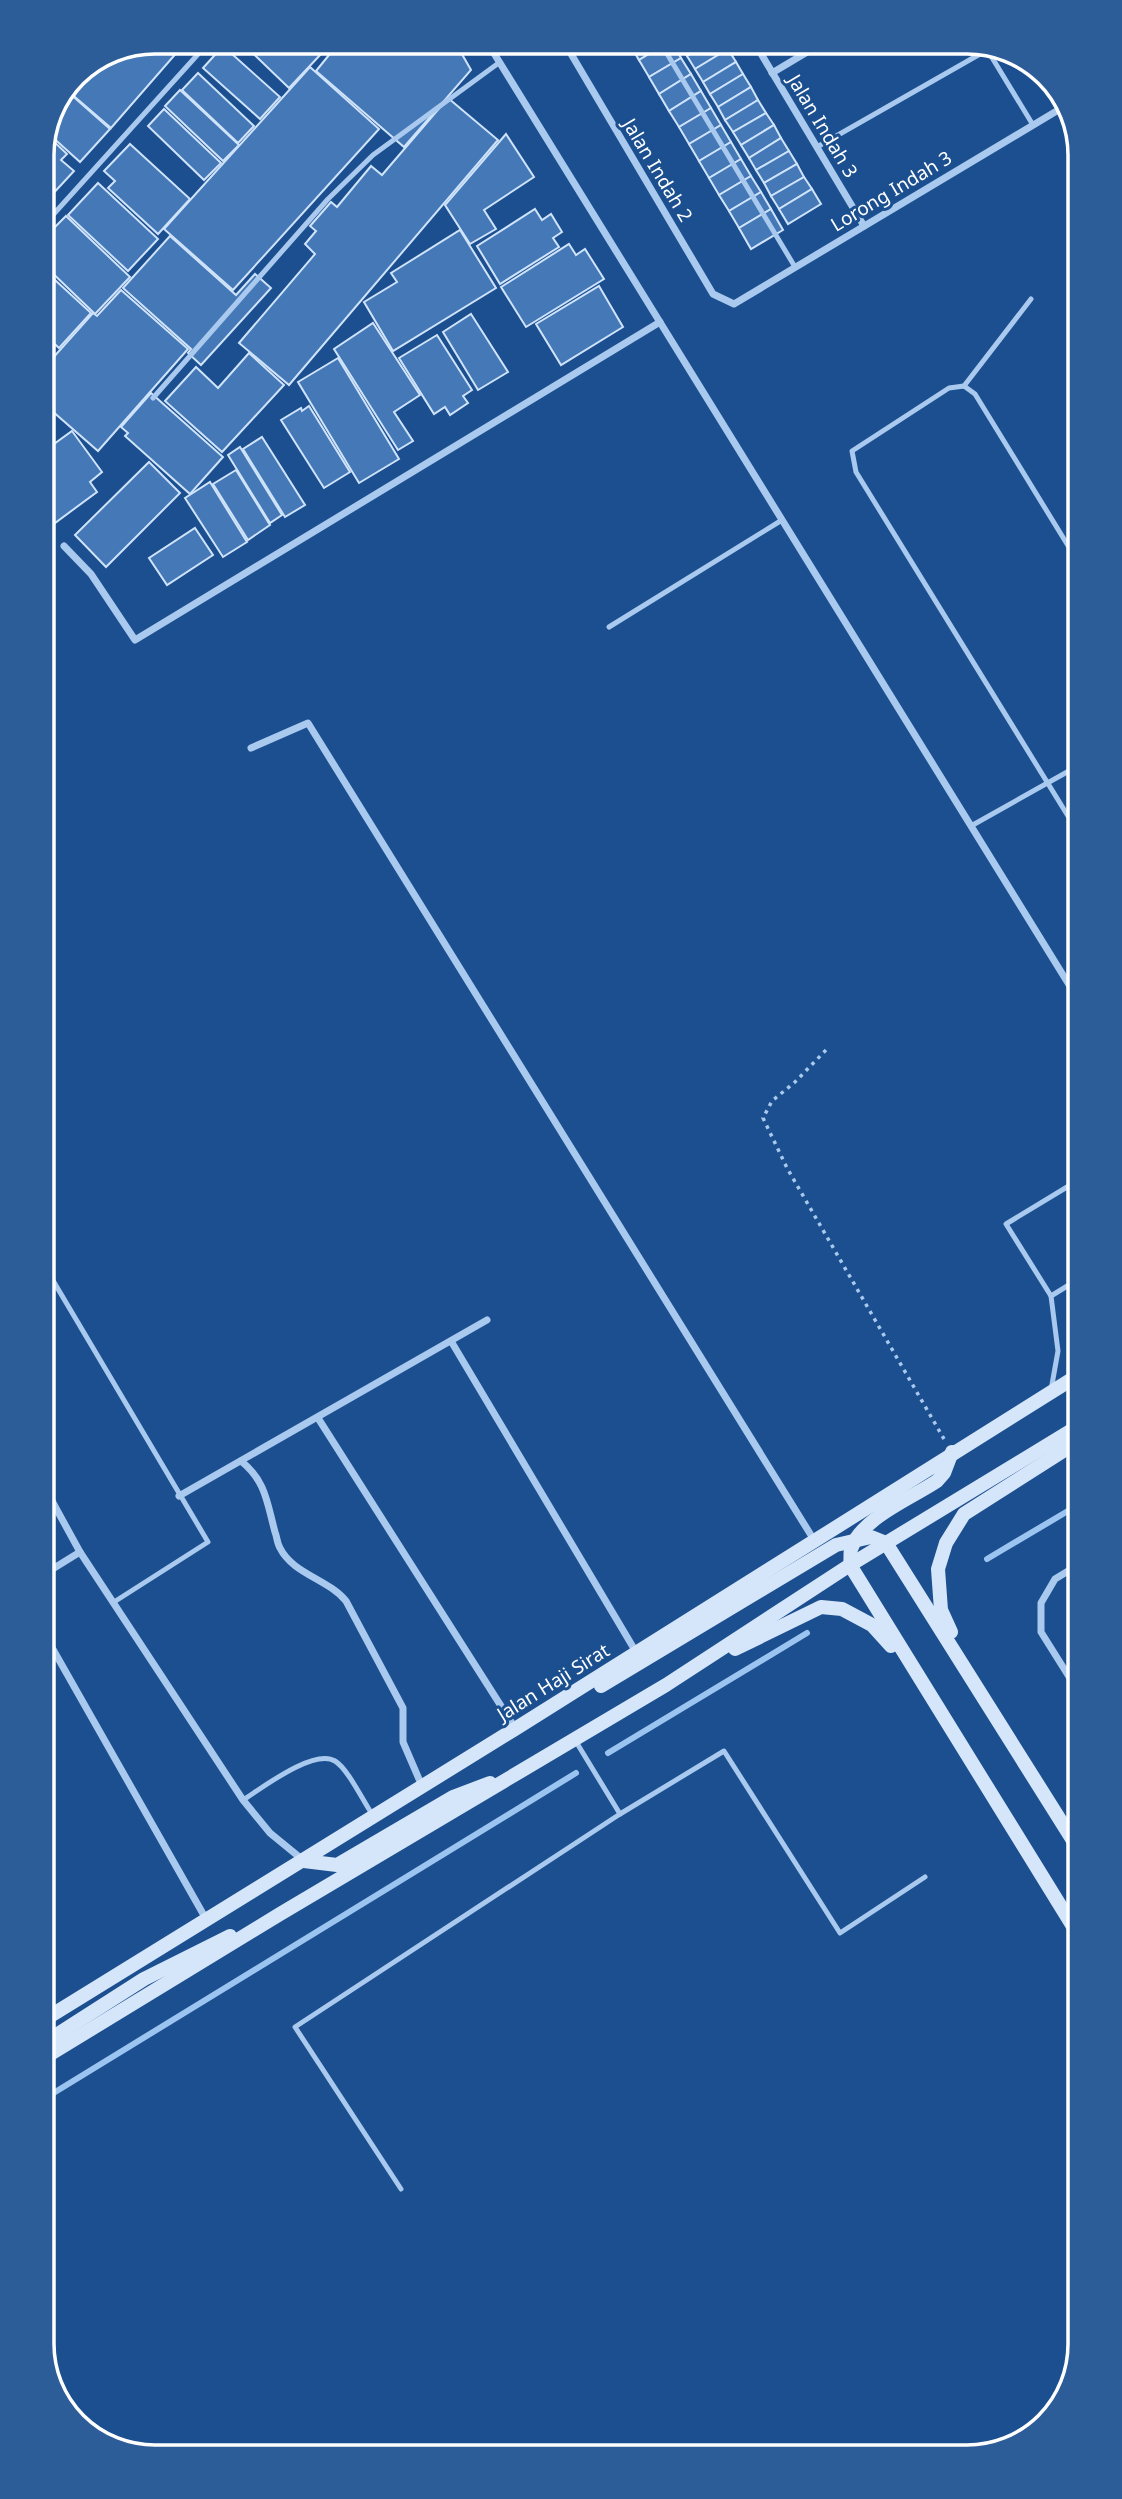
<svg xmlns="http://www.w3.org/2000/svg" width="1122" height="2499" font-family="'Noto Sans',sans-serif">
	<rect width="100%" height="100%" fill="#1b4f8f"/>
	<g fill="none" stroke-linecap="round" stroke-linejoin="round">
		<g stroke="#9cc4f0" stroke-width="6">
			<polyline points="987,1559 1078,1505"/>
			<polyline points="608,1753 807,1633"/>
			<polyline points="47,2097 576,1773"/>
		</g>
	</g>
	<g fill="#4478b7" stroke="#cfe3fa" stroke-width="2">
		<polygon points="156,42 186,42 111,128 68,91 76,75"/>
		<polygon points="241,42 310,42 322,53 289,88"/>
		<polygon points="314,42 455,42 471,70 404,147 316,71 329,55"/>
		<polygon points="631,42 669,42 639,60 629,43"/>
		<polygon points="669,42 672,42 681,58 649,77 639,60"/>
		<polygon points="681,42 710,42 687,56 679,43"/>
		<polygon points="710,42 724,42 728,49 695,69 687,56"/>
		<polygon points="223,46 280,97 260,119 203,68"/>
		<polygon points="728,49 736,62 703,82 695,69"/>
		<polygon points="681,58 691,74 659,94 649,77"/>
		<polygon points="736,62 743,74 710,94 703,82"/>
		<polygon points="310,67 379,129 233,290 164,229"/>
		<polygon points="198,73 254,126 238,143 182,90"/>
		<polygon points="691,74 701,91 669,111 659,94"/>
		<polygon points="743,74 751,87 718,107 710,94"/>
		<polygon points="751,87 758,100 725,120 718,107"/>
		<polygon points="180,90 239,145 223,161 165,106"/>
		<polygon points="701,91 711,108 679,127 669,111"/>
		<polygon points="68,92 110,129 80,162 49,134"/>
		<polygon points="448,98 498,140 289,385 239,343 315,254 305,244 316,231 310,226 331,202 337,207 371,166 382,175"/>
		<polygon points="758,100 766,113 733,132 725,120"/>
		<polygon points="711,108 721,125 689,144 679,127"/>
		<polygon points="164,109 221,163 204,180 148,126"/>
		<polygon points="766,113 774,125 741,145 733,132"/>
		<polygon points="721,125 731,142 699,161 689,144"/>
		<polygon points="774,125 781,138 749,158 741,145"/>
		<polygon points="506,134 534,177 484,210 496,229 470,244 445,205"/>
		<polygon points="48,136 67,154 61,160 74,171 49,198 42,191 42,149"/>
		<polygon points="781,138 789,151 756,170 749,158"/>
		<polygon points="731,142 741,159 709,178 699,161"/>
		<polygon points="130,144 190,199 158,234 108,188 115,181 104,171"/>
		<polygon points="789,151 797,164 764,183 756,170"/>
		<polygon points="741,159 751,176 719,195 709,178"/>
		<polygon points="797,164 804,177 771,196 764,183"/>
		<polygon points="751,176 761,192 729,211 719,195"/>
		<polygon points="804,177 812,189 779,209 771,196"/>
		<polygon points="98,183 158,239 128,271 68,215"/>
		<polygon points="812,189 821,204 788,224 779,209"/>
		<polygon points="761,192 771,209 739,228 729,211"/>
		<polygon points="535,209 542,220 551,214 562,232 553,238 559,247 500,284 477,246"/>
		<polygon points="771,209 783,230 751,249 739,228"/>
		<polygon points="66,216 130,277 95,314 43,264 42,240"/>
		<polygon points="460,230 496,288 393,351 364,302 397,282 391,273"/>
		<polygon points="170,236 236,295 255,274 271,288 201,365 188,353 191,349 123,288"/>
		<polygon points="569,244 576,255 585,249 604,279 526,327 501,287"/>
		<polygon points="43,269 91,313 59,348 43,333"/>
		<polygon points="599,286 623,327 561,365 536,324"/>
		<polygon points="121,290 188,349 98,451 43,403 43,369 93,313 97,316"/>
		<polygon points="471,314 508,372 478,390 443,332"/>
		<polygon points="373,323 420,395 394,412 413,441 398,450 334,349"/>
		<polygon points="437,335 472,390 463,396 468,403 450,415 445,407 434,414 399,358"/>
		<polygon points="249,353 284,385 222,452 165,401 196,367 218,388"/>
		<polygon points="338,358 399,459 359,483 298,382"/>
		<polygon points="151,393 223,457 190,494 125,436 128,433 121,427"/>
		<polygon points="309,406 350,472 324,488 281,420 301,408 302,411"/>
		<polygon points="72,431 102,472 90,482 97,492 55,523 43,507 43,452"/>
		<polygon points="262,437 305,505 285,517 243,449"/>
		<polygon points="240,447 282,515 270,523 228,455"/>
		<polygon points="149,462 180,493 106,567 75,535"/>
		<polygon points="236,470 270,525 248,540 213,484"/>
		<polygon points="210,482 247,542 223,557 185,498"/>
		<polygon points="195,528 213,555 167,585 149,558"/>
	</g>
	<g fill="none" stroke-linecap="round" stroke-linejoin="round">
		<polyline stroke="#a9c9ee" stroke-width="3.5" stroke-dasharray="3.5 5" stroke-linecap="butt" points="826,1050 795,1082 772,1101 763,1118 787,1168 944,1439"/>
		<g stroke="#a9c9ee" stroke-width="5">
			<polyline points="660,42 795,267"/>
			<polyline points="985,46 1033,125"/>
			<polyline points="817,147 987,50"/>
			<polyline points="42,227 209,42"/>
			<polyline points="964,386 1031,299"/>
			<polyline points="153,398 328,199 373,155 500,62"/>
			<polyline points="1075,557 975,394 964,386 949,388 852,451 856,472 1076,829"/>
			<polyline points="609,627 782,520"/>
			<polyline points="971,826 1076,767"/>
			<polyline points="45,1267 208,1542 114,1602"/>
			<polyline points="1051,1296 1077,1280"/>
			<polyline points="1051,1390 1058,1351 1051,1296 1006,1224 1077,1181"/>
			<polyline points="575,1740 620,1814"/>
			<path d="M243,1800C262,1788 314,1748 335,1761C348,1769 363,1801 372,1814"/>
			<polyline points="401,2189 295,2027 620,1814 724,1751 840,1933 925,1877"/>
		</g>
		<g stroke="#a9c9ee" stroke-width="7">
			<polyline points="487,42 1076,996"/>
			<polyline points="564,42 713,294 734,304 1065,106"/>
			<polyline points="754,42 864,226"/>
			<polyline points="569,51 583,42"/>
			<polyline points="772,73 824,42"/>
			<polyline points="64,546 91,574 135,640 660,322"/>
			<polyline points="251,748 308,723 814,1540"/>
			<polyline points="451,1341 636,1652"/>
			<polyline points="318,1418 515,1728"/>
			<path d="M241,1461C266,1481 267,1503 275,1532C277,1537 277,1543 280,1548C293,1574 328,1579 346,1601L403,1708V1742L422,1786"/>
			<polyline points="46,1490 80,1552 243,1800 270,1833 303,1860"/>
			<polyline points="179,1496 487,1320"/>
			<polyline points="1078,1565 1055,1579 1041,1603 1041,1632 1078,1691"/>
			<polyline points="46,1573 80,1552"/>
			<polyline points="46,1637 206,1919"/>
		</g>
		<g stroke="#d6e6fa" stroke-width="14">
			<path d="M952,1452L944,1473L937,1481C912,1498 861,1518 851,1549C850,1553 851,1560 850,1565L1079,1936"/>
			<polyline points="951,1632 941,1610 938,1569 946,1543 964,1514 1077,1442"/>
			<polyline points="735,1649 821,1607 842,1609 872,1625 891,1646"/>
			<polyline points="601,1686 836,1545 871,1537 886,1543 1079,1850"/>
			<polyline points="304,1861 337,1865 453,1797 490,1783"/>
			<polyline points="47,2018 515,1729 1077,1376"/>
			<polyline points="47,2041 144,1979 230,1936"/>
			<polyline points="47,2056 280,1914 666,1685 850,1565 1077,1427"/>
		</g>
	</g>
	<g text-anchor="middle" stroke-width="6" stroke-linejoin="round" paint-order="stroke">
		<g font-size="19" fill="#fff" stroke="#1b4f8f">
			<text transform="translate(823 126) rotate(59)" y="7">Jalan Indah 3</text>
			<text transform="translate(658 170) rotate(59)" y="7">Jalan Indah 2</text>
			<text transform="translate(891 191) rotate(-31)" y="7">Lorong Indah 3</text>
			<text transform="translate(553 1682) rotate(-32)" y="7">Jalan Haji Sirat</text>
		</g>
	</g>
	<path d="M0 0H1122V2499H0ZM155 54H967A101 101 0 0 1 1068 155V2344A101 101 0 0 1 967 2445H155A101 101 0 0 1 54 2344V155A101 101 0 0 1 155 54Z" fill="#2d5d98" fill-rule="evenodd"/>
	<path fill="none" stroke="#fff" stroke-width="3.5" d="M155 54H967A101 101 0 0 1 1068 155V2344A101 101 0 0 1 967 2445H155A101 101 0 0 1 54 2344V155A101 101 0 0 1 155 54Z"/>
</svg>
